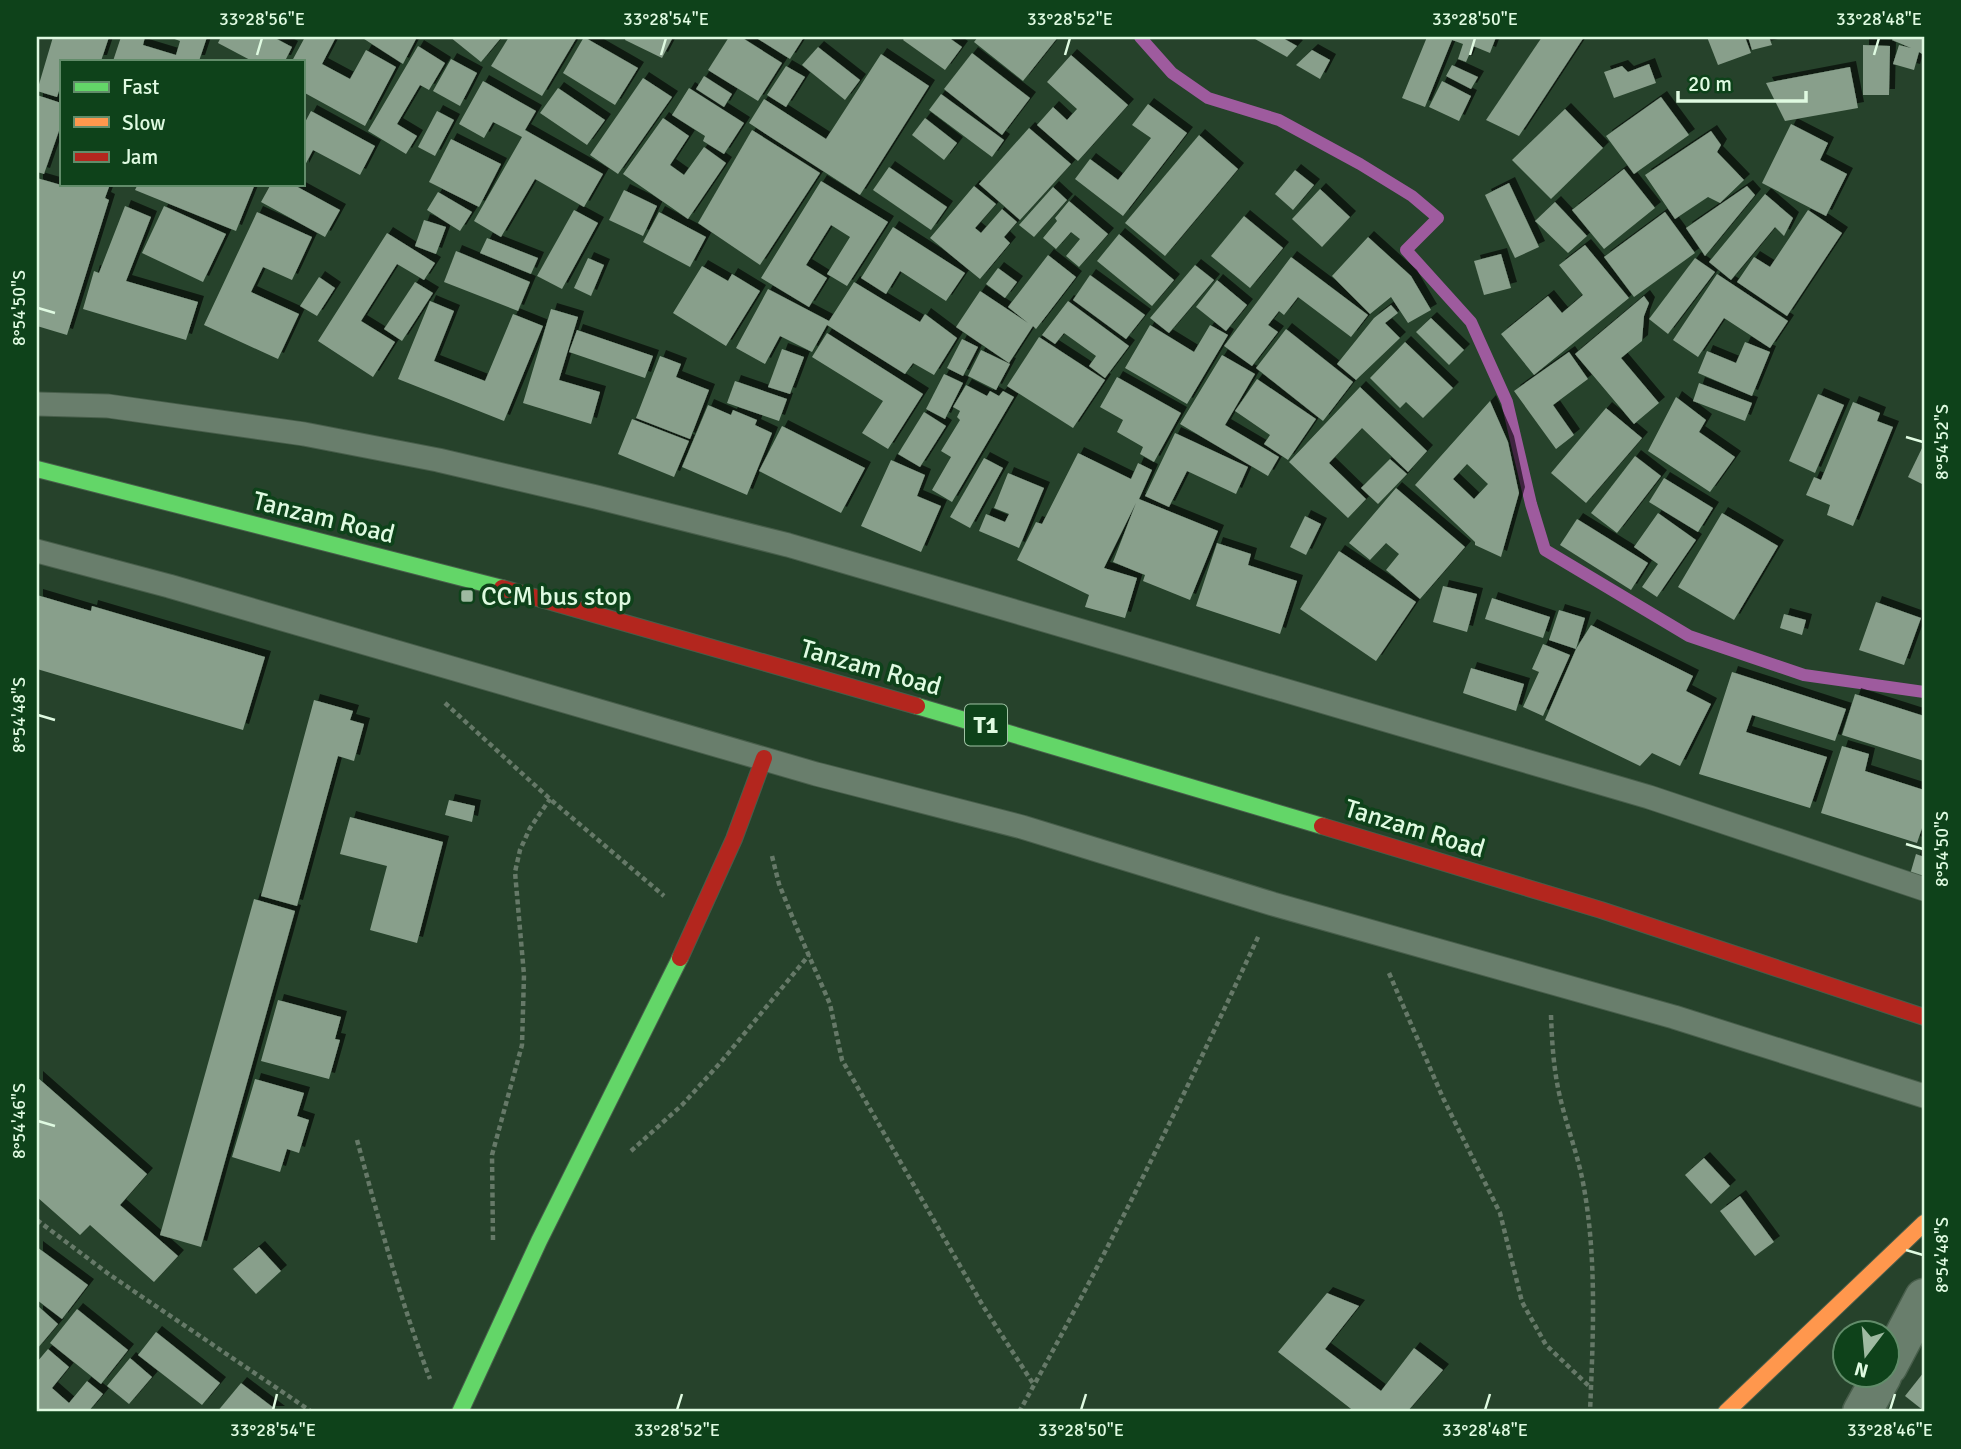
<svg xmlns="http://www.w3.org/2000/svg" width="1961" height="1449" font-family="Signika,sans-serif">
	<defs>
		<filter id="shadow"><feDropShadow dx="6" dy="-6" stdDeviation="0" flood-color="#0009"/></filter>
	</defs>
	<rect width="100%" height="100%" fill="#26422b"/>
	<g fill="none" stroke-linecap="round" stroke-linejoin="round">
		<polyline stroke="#9e5b9e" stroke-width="12" points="1140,37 1172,73 1208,98 1279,120 1360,164 1412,196 1438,218 1406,250 1471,322 1507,402 1531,504 1545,550 1689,636 1804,675 1924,692"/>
	</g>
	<g fill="#889f8b" fill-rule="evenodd" filter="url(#shadow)">
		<polygon points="53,37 109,37 101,61 61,61 61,85 57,97 37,91"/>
		<polygon points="121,37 145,37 143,45 176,55 180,41 169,37 207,37 199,61 113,61"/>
		<polygon points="221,37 273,37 292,47 285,61 252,61 218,43"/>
		<polygon points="305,37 336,37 322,64 350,79 366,50 396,67 365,126 303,92 303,61 292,61"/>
		<polygon points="361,37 417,37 403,64"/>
		<polygon points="450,37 496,37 500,39 481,62"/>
		<polygon points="509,37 577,37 542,96 491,66"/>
		<polygon points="584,37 638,68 615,105 563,73"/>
		<polygon points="626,37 673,37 662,58 625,40"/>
		<polygon points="729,37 741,37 782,63 758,101 708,70"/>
		<polygon points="755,37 804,37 790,59"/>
		<polygon points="905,37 948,37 962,47 945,70 903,40"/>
		<polygon points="978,37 1058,37 1023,81 974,42"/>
		<polygon points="1258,37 1281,37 1297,46 1287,57 1255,39"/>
		<polygon points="1427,37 1496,37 1490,53 1473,46 1466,62 1458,59 1463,44 1452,40 1425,107 1402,98"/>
		<polygon points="1542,37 1584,37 1519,136 1486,120"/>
		<polygon points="1707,37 1745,37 1751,53 1718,65"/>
		<polygon points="1748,37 1769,37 1772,45 1752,50"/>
		<polygon points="1894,37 1924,37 1924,55 1919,52 1914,70 1893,64 1899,45 1911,48 1892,40"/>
		<polygon points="1863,45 1890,46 1889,95 1863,95"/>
		<polygon points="418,46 445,63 429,90 420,85 397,124 417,136 406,154 368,131"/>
		<polygon points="818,47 860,80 845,100 802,65"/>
		<polygon points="1312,50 1330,60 1320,79 1296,65"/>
		<polygon points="972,53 1030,98 1002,135 944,89"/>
		<polygon points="881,54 929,86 860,195 749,123 764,99 826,139"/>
		<polygon points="1071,55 1128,105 1078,161 1037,125 1053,107 1067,120 1077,109 1047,82"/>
		<polygon points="451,59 477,73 460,106 433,91"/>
		<polygon points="1649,64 1656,83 1614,98 1604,72 1622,66 1628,72"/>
		<polygon points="1452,65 1478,77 1471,89 1446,76"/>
		<polygon points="786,66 805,77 786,107 767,95"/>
		<polygon points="1850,67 1858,108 1785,121 1766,83"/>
		<polygon points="704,76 732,94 724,107 696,89"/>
		<polygon points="643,78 672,97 618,174 590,155"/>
		<polygon points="483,81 536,111 525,130 603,174 584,207 535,179 501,237 474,221 522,137 493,122 484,138 459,124"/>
		<polygon points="1442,81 1471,96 1459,121 1429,107"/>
		<polygon points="558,88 605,120 587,145 540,113"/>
		<polygon points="689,88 744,123 724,154 703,141 705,136 672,115"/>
		<polygon points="941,94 1004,140 992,157 929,110"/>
		<polygon points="37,95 61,103 61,125 44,174 37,172"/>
		<polygon points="1661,97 1689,135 1634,174 1606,136"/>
		<polygon points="1148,104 1187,133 1123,216 1075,179 1090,159 1118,180 1151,138 1132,125"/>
		<polygon points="1565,109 1603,148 1551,199 1512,160"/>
		<polygon points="311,111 375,146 360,175 313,150 303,169 303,126"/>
		<polygon points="437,111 454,120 435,156 418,147"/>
		<polygon points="663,118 689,136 670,165 684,175 704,147 726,163 688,219 623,174"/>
		<polygon points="925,118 957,143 944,160 912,135"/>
		<polygon points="1791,124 1828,143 1820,160 1847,174 1826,216 1762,183"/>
		<polygon points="1029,128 1071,164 1020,220 979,184"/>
		<polygon points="752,130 820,173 760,265 698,223"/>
		<polygon points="1711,131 1721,145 1717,152 1744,180 1720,203 1708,197 1675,219 1645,175"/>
		<polygon points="1199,135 1238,169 1165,256 1125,223"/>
		<polygon points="451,139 501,164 479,207 429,182"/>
		<polygon points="889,167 947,207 931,230 873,190"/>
		<polygon points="1624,169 1655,208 1604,249 1572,210"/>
		<polygon points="1295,170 1314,185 1293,210 1275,194"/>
		<polygon points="37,178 68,187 69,184 98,184 109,187 105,198 109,200 67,335 37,326"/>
		<polygon points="821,181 888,222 847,286 827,274 850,237 831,225 806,265 827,278 809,307 761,278"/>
		<polygon points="1509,183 1539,247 1515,258 1485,195"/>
		<polygon points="138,184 255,184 236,231 135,190"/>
		<polygon points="271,184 295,184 294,185 340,210 325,237 261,202"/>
		<polygon points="974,186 996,204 975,228 981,233 1002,209 1017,222 1004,237 1010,243 980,279 930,238"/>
		<polygon points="1747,186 1755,195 1705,256 1686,228"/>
		<polygon points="1053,187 1067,200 1034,237 1019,225"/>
		<polygon points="1320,189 1350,217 1322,247 1292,219"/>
		<polygon points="624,190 657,206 643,236 609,220"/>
		<polygon points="438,192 472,212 460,231 427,210"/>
		<polygon points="1765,194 1793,218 1784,236 1775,227 1731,280 1709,262"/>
		<polygon points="1069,201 1108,234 1079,267 1066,256 1080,239 1071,232 1056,249 1043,238 1057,221 1055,218"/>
		<polygon points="1555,202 1587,236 1568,253 1535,221"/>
		<polygon points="125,206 151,217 126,281 198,302 186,340 83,309 94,271 99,273"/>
		<polygon points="164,206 226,234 203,282 142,253"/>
		<polygon points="574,210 598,223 562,289 537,276"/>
		<polygon points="1808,210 1842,233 1787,316 1737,282 1754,257 1770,267"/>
		<polygon points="257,212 312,237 292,280 263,267 251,292 299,314 278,359 204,325"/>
		<polygon points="659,212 706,237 690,267 643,242"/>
		<polygon points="1665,212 1695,253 1634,297 1604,257"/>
		<polygon points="1244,216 1283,248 1250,288 1211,256"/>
		<polygon points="424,220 446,227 436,254 415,246"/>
		<polygon points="893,227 965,273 946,301 900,271 886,294 861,278"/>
		<polygon points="387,233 435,263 424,280 397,264 361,321 395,342 373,377 318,341"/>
		<polygon points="1119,234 1174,280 1152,306 1097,261"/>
		<polygon points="1368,237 1411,276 1431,310 1408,323 1391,297 1370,314 1332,276"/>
		<polygon points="487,238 538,258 531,274 480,253"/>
		<polygon points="1585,245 1629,298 1534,375 1501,334 1548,296 1562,313 1583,295 1559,265"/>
		<polygon points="456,251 530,282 518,311 444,282"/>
		<polygon points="1501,254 1511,288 1484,295 1474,261"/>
		<polygon points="1048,255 1076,277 1036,329 1033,326 1009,363 956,327 980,291 1028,323 1008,307"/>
		<polygon points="1291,257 1368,315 1351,337 1298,297 1284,315 1279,311 1268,325 1278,332 1252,366 1224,346"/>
		<polygon points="588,258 604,265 591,296 574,288"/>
		<polygon points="1695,258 1715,272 1668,334 1649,319"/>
		<polygon points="1195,265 1214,280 1169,333 1150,318"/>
		<polygon points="702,266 728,281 732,274 760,291 726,346 673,313"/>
		<polygon points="998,268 1017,282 1005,298 986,284"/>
		<polygon points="1717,274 1788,321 1770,348 1724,318 1698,357 1673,340"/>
		<polygon points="1090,275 1145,315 1126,339 1073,300"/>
		<polygon points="319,277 335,288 317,316 300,306"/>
		<polygon points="1217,280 1247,305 1226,331 1196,307"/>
		<polygon points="415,282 433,293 402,341 384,329"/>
		<polygon points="854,282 920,322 925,314 957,338 934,375 913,363 905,374 827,325 812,352 780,336 765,364 736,348 768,289 829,321"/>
		<polygon points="1644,296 1649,303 1644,316 1642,341 1621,358 1659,403 1634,424 1575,354"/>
		<polygon points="430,301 454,311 434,361 485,381 513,314 543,326 504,421 398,379"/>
		<polygon points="1068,301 1129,346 1105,378 1089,366 1096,356 1064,333 1055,344 1042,335"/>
		<polygon points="1391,305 1398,313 1385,323 1400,338 1356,380 1337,364 1374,318"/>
		<polygon points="551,309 578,317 559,380 600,392 591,424 523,403"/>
		<polygon points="1431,318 1464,350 1449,365 1416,332"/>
		<polygon points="1150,325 1194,352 1210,325 1228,335 1187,404 1125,368"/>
		<polygon points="1286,329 1353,382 1323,421 1256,368"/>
		<polygon points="577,330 653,356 645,378 569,352"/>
		<polygon points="827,333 923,394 888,449 862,433 883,401 812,357"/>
		<polygon points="1039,337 1105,380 1073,428 1007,386"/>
		<polygon points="962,339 978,347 963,376 947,368"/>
		<polygon points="1405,342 1453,388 1423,418 1406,402 1400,408 1370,378"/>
		<polygon points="1745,342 1770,352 1752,396 1698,373 1707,351 1736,363"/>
		<polygon points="782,349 804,357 790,394 768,387"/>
		<polygon points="981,350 1010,364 996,390 968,376"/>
		<polygon points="1569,352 1588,379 1553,405 1574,435 1556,449 1514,391"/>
		<polygon points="1222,355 1255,374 1225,425 1279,457 1268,476 1180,424"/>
		<polygon points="660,356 681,364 676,377 709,390 690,439 636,418"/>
		<polygon points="944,374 963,383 945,419 926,409"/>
		<polygon points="1117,377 1181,413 1154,462 1140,454 1143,447 1117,432 1123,420 1100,407"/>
		<polygon points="1257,379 1316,419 1288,460 1264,444 1270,435 1235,411"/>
		<polygon points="735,381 787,399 779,421 727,403"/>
		<polygon points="1699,383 1752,403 1745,421 1693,401"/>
		<polygon points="966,385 987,396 990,391 999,396 1003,391 1014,397 952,502 932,490 951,457 941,451 960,420 957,417 960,411 953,407"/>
		<polygon points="1360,387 1427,451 1408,472 1362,428 1329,463 1366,499 1348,518 1289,462"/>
		<polygon points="1818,394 1844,405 1815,473 1789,461"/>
		<polygon points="1676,397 1706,420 1699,432 1735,457 1710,492 1648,451"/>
		<path d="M1490,401L1508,442L1519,493L1501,557L1475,545V542L1415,485ZM1467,464L1488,484L1474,499L1453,479Z"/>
		<polygon points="1853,402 1880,413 1877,421 1893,427 1853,526 1827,515 1830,505 1806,495 1814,477 1821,480"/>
		<polygon points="708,405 731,415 733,410 757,420 755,425 772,433 747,495 682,467"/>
		<polygon points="1606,408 1642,438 1586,503 1551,473"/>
		<polygon points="924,412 946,426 920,467 898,454"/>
		<polygon points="632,419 689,441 674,477 618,454"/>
		<polygon points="782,426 865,468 841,513 759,471"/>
		<polygon points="1175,433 1248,467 1236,494 1187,471 1169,507 1145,496"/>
		<polygon points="1924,444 1924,485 1908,477"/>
		<polygon points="1078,453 1131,479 1138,463 1152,470 1139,499 1218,531 1190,600 1143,581 1145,575 1113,562 1136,503 1104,568 1137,578 1125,618 1085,607 1089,595 1017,560 1036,522 1042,524"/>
		<polygon points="1635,456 1661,476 1617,533 1591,513"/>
		<polygon points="984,458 1003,468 970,528 950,517"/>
		<polygon points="1390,459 1407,474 1378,504 1361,488"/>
		<polygon points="891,460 925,475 917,496 941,506 921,552 861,526"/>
		<polygon points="1008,473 1044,488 1019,548 979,531 986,514 1005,522 1009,514 994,508"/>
		<polygon points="1664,478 1713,508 1698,532 1649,502"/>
		<polygon points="1396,488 1465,547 1420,599 1386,570 1399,554 1386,543 1370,560 1349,543"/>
		<polygon points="1658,513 1696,540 1657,597 1642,587 1658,564 1634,547"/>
		<polygon points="1722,513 1778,546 1734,620 1678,587"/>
		<polygon points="1305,516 1321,524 1306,555 1290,547"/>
		<polygon points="1577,519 1648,563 1631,590 1560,545"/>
		<polygon points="1217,543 1251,554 1248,565 1297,581 1280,634 1196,606"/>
		<polygon points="1339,551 1416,602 1376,661 1300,609"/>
		<polygon points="1443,586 1477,594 1467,632 1433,622"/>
		<polygon points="37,595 91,611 92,606 265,657 243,730 37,669"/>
		<polygon points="1492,598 1550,617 1543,638 1485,619"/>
		<polygon points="1876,602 1921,618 1904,665 1859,650"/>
		<polygon points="1559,610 1585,618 1576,649 1549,640"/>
		<polygon points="1784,614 1806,620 1802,635 1780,628"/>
		<polygon points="1591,625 1693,676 1686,691 1711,704 1680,766 1652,753 1640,766 1545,720 1576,649"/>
		<polygon points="1543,644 1570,655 1543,716 1523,707 1539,672 1532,669"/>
		<polygon points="1471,668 1524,684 1516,711 1463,693"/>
		<polygon points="1732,672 1846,709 1835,741 1752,715 1746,732 1827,757 1810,808 1699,774"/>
		<polygon points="1855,694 1924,716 1924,761 1842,735"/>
		<polygon points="314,700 353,711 350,720 364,724 354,761 338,756 297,906 261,896"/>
		<polygon points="1842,746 1869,754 1865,771 1924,790 1924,822 1917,843 1821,813"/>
		<polygon points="449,800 475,806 472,822 445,815"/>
		<polygon points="350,817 443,842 417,943 370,930 387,866 340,854"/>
		<polygon points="1916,854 1924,857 1924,883 1909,878"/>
		<polygon points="254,899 295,911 201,1247 160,1235"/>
		<polygon points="278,1000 341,1017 335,1039 340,1040 329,1079 261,1061"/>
		<polygon points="37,1077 147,1174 120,1205 178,1256 154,1282 90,1225 80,1235 37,1197"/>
		<polygon points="255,1079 304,1093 297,1116 309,1120 299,1153 287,1149 280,1172 232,1157"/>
		<polygon points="1704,1158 1730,1186 1711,1204 1685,1175"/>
		<polygon points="1740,1196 1774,1242 1755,1256 1720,1211"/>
		<polygon points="37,1247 88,1285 62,1319 37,1300"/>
		<polygon points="259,1247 281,1271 256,1294 233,1269"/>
		<polygon points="1327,1293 1359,1306 1325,1349 1381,1391 1414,1348 1443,1370 1407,1412 1355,1412 1278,1352"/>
		<polygon points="38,1306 58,1324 37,1349 37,1308"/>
		<polygon points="77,1309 128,1350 101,1384 50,1343"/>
		<polygon points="156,1332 220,1383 202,1405 138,1355"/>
		<polygon points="48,1349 69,1367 52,1388 69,1403 87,1381 103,1394 88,1412 37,1412 37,1362"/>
		<polygon points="130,1358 152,1377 129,1404 107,1386"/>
		<polygon points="1924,1372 1924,1411 1905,1396"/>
		<polygon points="241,1383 279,1412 217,1412"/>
	</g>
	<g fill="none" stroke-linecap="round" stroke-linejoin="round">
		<g stroke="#485e4b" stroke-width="25">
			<g id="lane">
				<polyline points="37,404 108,406 304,434 438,460 596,497 788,545 1649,797 1924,889"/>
				<polyline points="37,551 169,586 816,774 1022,827 1273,904 1674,1017 1924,1096"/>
			</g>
		</g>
		<g stroke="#485e4b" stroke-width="41">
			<g id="street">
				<polyline points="1888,1366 1924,1298"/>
				<polyline points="1862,1412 1882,1376"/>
			</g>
		</g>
		<g stroke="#485e4b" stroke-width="18">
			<g id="fast">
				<polyline points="37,469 502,588"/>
				<polyline points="917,706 1322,826"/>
				<polyline points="460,1412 539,1241 680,958"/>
			</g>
		</g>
		<g stroke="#485e4b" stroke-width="18">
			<polyline id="slow" points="1726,1412 1924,1223"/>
		</g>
		<g stroke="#485e4b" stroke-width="18">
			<g id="jam">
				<polyline points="502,588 917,706"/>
				<polyline points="1322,826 1601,910 1924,1017"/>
				<polyline points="680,958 734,839 764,758"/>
			</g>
		</g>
		<g stroke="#667968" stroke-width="4.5" stroke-dasharray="5 3.5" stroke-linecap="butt">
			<polyline points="445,703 550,799 664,896"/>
			<polyline points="772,856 779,884 796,926 830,1004 842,1060 983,1306 1034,1385"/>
			<polyline points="1389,973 1443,1098 1500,1213 1522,1302 1546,1345 1591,1388"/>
			<path d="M1551,1015C1552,1045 1554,1076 1562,1105C1569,1133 1579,1159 1584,1188C1597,1261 1593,1339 1590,1412"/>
			<path d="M357,1140C379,1220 400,1300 430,1379"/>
			<polyline points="631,1151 682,1105 721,1062 809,955"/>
			<polyline points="37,1220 110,1275 312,1412"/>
			<polyline points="493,1240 492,1155 522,1045 524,975 515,872 520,850 530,828 550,799"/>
			<path d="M1019,1412C1106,1257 1184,1096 1259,935"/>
		</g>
		<use href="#lane" stroke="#697e6c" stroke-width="23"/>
		<use href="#street" stroke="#697e6c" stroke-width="38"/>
		<use href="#fast" stroke="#63d668" stroke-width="16"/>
		<use href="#slow" stroke="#ff974d" stroke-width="16"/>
		<use href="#jam" stroke="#b3261e" stroke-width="16"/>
	</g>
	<path fill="none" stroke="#dffae1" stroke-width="2.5" d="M257,55L262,38M661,55L666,38M1065,55L1070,38M1470,55L1475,38M1874,55L1879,38M38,308L55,313M1906,437L1923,442M38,715L55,720M1906,844L1923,849M38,1121L55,1126M1906,1250L1923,1255M273,1410L277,1394M677,1410L682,1394M1081,1410L1086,1394M1485,1410L1490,1394M1890,1410L1895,1394"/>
	<rect fill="#9ebaa1" stroke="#0e421a" stroke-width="2.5" x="460" y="589" width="14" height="14" rx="3.5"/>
	<g text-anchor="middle" stroke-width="7" stroke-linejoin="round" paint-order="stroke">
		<rect fill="#0e421a" stroke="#a0c3a5" stroke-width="2" x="965" y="704.5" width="42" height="41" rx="5"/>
		<g font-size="24" font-weight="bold" fill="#dffae1">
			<text x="986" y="733">T1</text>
		</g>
		<g font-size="26" fill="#dffae1" stroke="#0e421a">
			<text transform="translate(324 517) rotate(14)" y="9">Tanzam Road</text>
			<text transform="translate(871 667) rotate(16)" y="9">Tanzam Road</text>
			<text transform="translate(1415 828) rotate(17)" y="9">Tanzam Road</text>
		</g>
		<g font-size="26" fill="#dffae1" stroke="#0e421a" text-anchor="start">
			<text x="481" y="605">CCM bus stop</text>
		</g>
	</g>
	<rect width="1961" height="1449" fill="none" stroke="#0e421a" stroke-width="77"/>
	<rect x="60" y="60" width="245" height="126" fill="#0e421a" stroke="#628c6a" stroke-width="2"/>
	<rect x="74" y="82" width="35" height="10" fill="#63d668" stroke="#628c6a" stroke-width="2"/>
	<text x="122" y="94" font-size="21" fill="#dffae1">Fast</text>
	<rect x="74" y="117" width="35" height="10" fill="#ff974d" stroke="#628c6a" stroke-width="2"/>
	<text x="122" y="130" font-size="21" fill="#dffae1">Slow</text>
	<rect x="74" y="152" width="35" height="10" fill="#b3261e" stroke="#628c6a" stroke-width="2"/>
	<text x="122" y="164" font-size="21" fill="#dffae1">Jam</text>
	<g transform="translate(1866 1354) rotate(196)"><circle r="33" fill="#0e421a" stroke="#628c6a" stroke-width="2"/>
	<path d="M0-5L12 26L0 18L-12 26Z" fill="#9ebaa1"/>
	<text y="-10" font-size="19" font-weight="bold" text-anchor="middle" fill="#dffae1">N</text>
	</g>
	<path d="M1678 91v10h128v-10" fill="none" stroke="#dffae1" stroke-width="3.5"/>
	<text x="1688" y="91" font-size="21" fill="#dffae1" stroke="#0e421a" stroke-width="5" paint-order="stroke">20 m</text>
	<rect x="38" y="38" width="1885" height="1372" fill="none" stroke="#dffae1" stroke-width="2.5"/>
	<g font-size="18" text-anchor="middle" fill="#dffae1">
		<text x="262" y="25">33°28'56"E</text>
		<text x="666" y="25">33°28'54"E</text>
		<text x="1070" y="25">33°28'52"E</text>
		<text x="1475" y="25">33°28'50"E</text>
		<text x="1879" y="25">33°28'48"E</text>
		<text transform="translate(19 308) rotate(-90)" y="6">8°54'50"S</text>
		<text transform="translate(1942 442) rotate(-90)" y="6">8°54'52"S</text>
		<text transform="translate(19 715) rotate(-90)" y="6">8°54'48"S</text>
		<text transform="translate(1942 849) rotate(-90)" y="6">8°54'50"S</text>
		<text transform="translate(19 1121) rotate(-90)" y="6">8°54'46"S</text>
		<text transform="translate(1942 1255) rotate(-90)" y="6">8°54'48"S</text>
		<text x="273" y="1436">33°28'54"E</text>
		<text x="677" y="1436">33°28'52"E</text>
		<text x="1081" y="1436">33°28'50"E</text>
		<text x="1485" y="1436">33°28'48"E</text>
		<text x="1890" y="1436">33°28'46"E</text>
	</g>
</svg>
